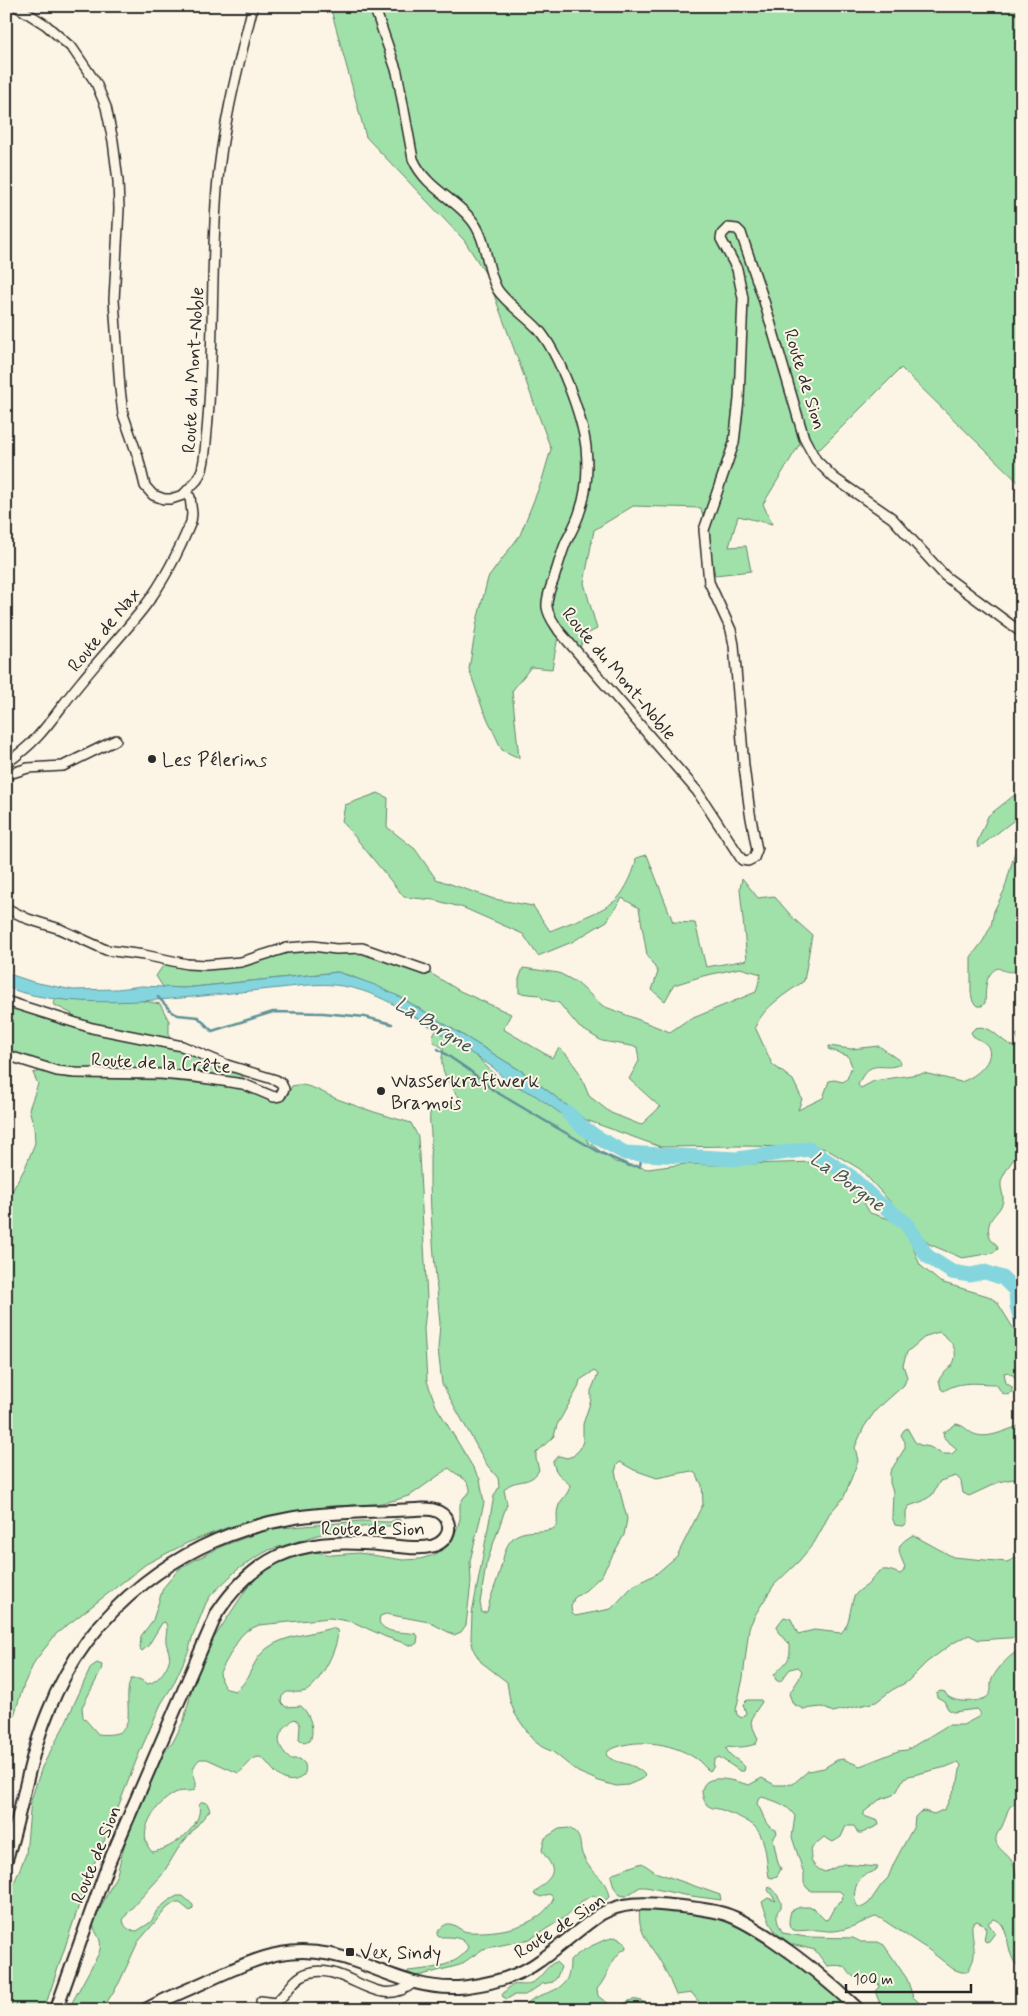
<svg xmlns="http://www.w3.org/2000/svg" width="1028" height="2016" font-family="Mynerve,sans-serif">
	<rect width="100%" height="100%" fill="#fcf5e5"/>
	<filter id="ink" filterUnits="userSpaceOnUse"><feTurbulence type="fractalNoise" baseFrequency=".02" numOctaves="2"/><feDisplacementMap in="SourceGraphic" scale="10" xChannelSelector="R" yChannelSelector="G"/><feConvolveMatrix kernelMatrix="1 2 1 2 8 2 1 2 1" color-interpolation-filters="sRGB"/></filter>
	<g filter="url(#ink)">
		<g fill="#a0e1aa" stroke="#66866a" fill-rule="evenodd">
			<polygon points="330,6 1022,6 1022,486 901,368 820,449 801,442 763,504 772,524 738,516 729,547 746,546 751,571 715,575 701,508 633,506 594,530 584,583 597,629 585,635 578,653 559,631 552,669 531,667 512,691 519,758 502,750 482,707 469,669 477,621 488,578 520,535 542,480 551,449 487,276 464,240 366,137"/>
			<polygon points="1022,789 1022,814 978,848 977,843 988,816"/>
			<path d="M378,793L388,798L387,827L415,849L436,879L494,899L533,906L550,931C569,923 603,912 617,899C625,891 636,869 636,858L647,855L673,922L695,923L706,967L747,960L740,889L742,878L758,898L774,896L794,919L812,935L804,981C786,994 764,1006 755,1027L772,1064L793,1080L802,1099L798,1110L823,1098L829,1081L834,1080L843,1082L847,1079L852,1066L848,1056L828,1049L829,1046L851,1049L879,1046L900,1061V1064C884,1073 870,1055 858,1085L861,1088L874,1081L924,1073L961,1082C973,1078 993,1064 989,1049C987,1042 979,1040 973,1036L971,1032L975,1028C992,1023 1001,1044 1016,1047L1020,1042L1016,1035L1022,1031V1149C1017,1153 1002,1175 1001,1182C1000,1189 1004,1195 1003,1201C1000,1215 982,1218 991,1240L997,1245L998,1249L993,1253L962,1258L929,1244L860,1169L826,1149L816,1147L738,1146L661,1147L586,1120L523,1072L402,998L351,976L337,972L184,988L163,987L156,976L167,960L206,965L286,948L355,949L425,970L460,991L511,1014L503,1029L552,1058L559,1048L567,1055L579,1072L589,1096L611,1113L641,1125L660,1107L629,1079L639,1061L637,1047L602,1041L579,1027L559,1003L543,999L539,995L519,993V979L523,968L559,973L576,982L603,1006L670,1032L686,1021L756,992L761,974L740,968L703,976L674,985L665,1001L652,990L658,972L647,955L639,908L622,898L607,921L572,942L538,956L523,934L464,908L434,900L404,897L342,821L345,805Z"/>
			<path d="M1022,838V965C1014,974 1008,973 998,968C984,974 986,990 985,1003L982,1006H977L973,1002L971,993V957L983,941L991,926L994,911L1004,891L1015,852Z"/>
			<polygon points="56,999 139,1000 160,1004 169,1021 169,1044 180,1051 238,1072 252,1087 180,1075 162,1068 118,1071 79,1070 57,1067 6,1051 6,1006 66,1026 70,1022 72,1014 53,1004"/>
			<path d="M439,1030L472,1052L501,1081L517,1082L570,1118L582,1131L588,1142L615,1162L648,1169L685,1164L713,1165L815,1162L830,1168L849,1181L857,1190L870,1213L889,1219L906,1229L920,1265L940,1282L988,1296L997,1302L1022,1342V1393L1015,1377L1008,1372L1004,1373L1006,1383L1012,1387V1392L1008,1395L1002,1393L996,1384C978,1384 960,1380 944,1391L941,1389L939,1380C942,1373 948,1371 952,1365C961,1352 950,1338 939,1332L926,1336L907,1352L903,1365L907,1377L904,1385L876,1410L864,1427L855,1447L858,1461L844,1497L829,1514L824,1525L814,1543L799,1561L774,1585L755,1615L749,1628L743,1678L736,1710L737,1715L742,1718L746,1713L743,1704L747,1700H761L762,1702L753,1715L751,1723L758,1739L756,1744C746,1747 739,1748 728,1746L726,1748C730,1758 739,1759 745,1767L744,1771H740L719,1757L714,1760L713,1768L710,1771C704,1768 701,1761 695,1758C671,1742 633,1737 608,1751L606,1755C615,1765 634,1761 645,1775L644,1778L628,1785L616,1786L599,1781L578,1772L553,1752L542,1747L533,1740L515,1714L510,1701L507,1682L481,1662L474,1651L471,1639L472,1614L494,1496L499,1487L498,1478L487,1465L442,1384L438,1349L440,1324C435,1262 427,1199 431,1136C431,1127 428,1118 431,1110L438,1106L457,1103L459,1097C448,1083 437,1067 444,1049C439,1044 430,1044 434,1033ZM594,1371L598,1374L591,1391V1400L583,1424V1441L580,1449L573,1456L567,1458L559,1456L553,1461C554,1473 563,1478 570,1485C569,1495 560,1499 558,1508C556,1513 558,1519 557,1524C553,1537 525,1525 512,1539C504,1548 504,1557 501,1567C497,1583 490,1596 487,1612L482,1613L480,1603L486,1565L507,1504L504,1490C513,1477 530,1487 539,1470L536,1459V1453L554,1436L557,1425L578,1388L580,1380ZM620,1462L634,1470L657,1478L691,1471L696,1474L702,1485L703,1504L677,1556L656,1574L633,1586L611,1609L575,1616L572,1613L571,1607L574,1598L586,1590L601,1576L624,1535L627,1519L615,1472L617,1465Z"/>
			<path d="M42,1071L67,1078L161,1080L242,1087L273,1102L286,1098L292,1086C308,1081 325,1095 340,1100C363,1109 387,1116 411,1123L418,1137L427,1299L424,1329L427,1381L436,1406L480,1479L484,1503L470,1561L471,1582L466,1625L461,1632L454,1635L429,1622L386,1614L380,1616L379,1622C387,1635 402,1631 416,1634L418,1636L417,1643L413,1646L386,1637L353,1622L330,1618L259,1625L246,1631L240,1637L220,1672L221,1681L227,1689L235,1691C249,1683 251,1664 262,1653C277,1637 304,1635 324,1630L332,1628L337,1630C341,1644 319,1685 306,1691C301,1693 293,1692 287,1692L282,1696L281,1702L286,1707L301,1706C310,1714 315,1730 310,1741L304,1743L299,1740L300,1725L297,1720L294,1719C276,1734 274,1742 290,1759H300L305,1764C306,1770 306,1775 300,1778C279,1790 268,1757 259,1757C251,1757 245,1770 238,1773L207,1759H200C185,1773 200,1776 195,1790C189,1792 181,1790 175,1793C156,1803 134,1833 152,1852C171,1850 204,1826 199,1805L202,1802L207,1803L210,1810L179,1847L162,1875L129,1911L123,1920C125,1929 129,1930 137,1931L151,1922L157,1910L168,1901L177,1896H183L193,1905V1908L190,1911L180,1903H174L167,1908L138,1942L119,1983L102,2010H68L99,1953C104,1937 95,1937 93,1923L117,1874L124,1846L140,1806L164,1753L173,1742L184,1720L193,1685L212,1641L247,1588L268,1567L302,1555L316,1552L332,1555L359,1553L403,1560L420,1559L434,1555L450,1542L456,1531L460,1519V1504L464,1497L470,1492C471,1479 457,1476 449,1468L411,1495L396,1500L376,1504L331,1506L267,1516L226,1528L187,1543L146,1564L56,1634L35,1661L24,1684L13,1719L6,1733V1202L25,1168L35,1143L34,1127L29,1109L38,1084L33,1073Z"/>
			<path d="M956,1424C964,1425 967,1431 974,1434C989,1440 1007,1429 1022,1425V1477L999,1482L969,1496L963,1493L961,1481L956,1476L940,1481L932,1495L923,1501L909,1506L906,1511V1524L902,1526L895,1525L892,1517L893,1492L890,1483V1472L905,1448V1442L901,1435L904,1430L907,1428L915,1442L920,1445L930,1447L942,1454H952L957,1449L944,1438L943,1433Z"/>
			<path d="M396,1519L400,1520V1522L397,1526H371L331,1531L269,1550L255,1558L237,1570L211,1595L206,1603L192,1638L189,1650L173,1685L161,1704L138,1756L109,1830L89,1875L44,2010H6V1898L12,1888L26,1854L31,1800L42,1767L64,1726L91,1667L97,1663L102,1665L101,1671L82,1707L83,1717L98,1734C145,1739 120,1703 131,1679H139L148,1684C157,1682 166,1671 169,1661C171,1655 167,1648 166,1642C165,1635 169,1628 165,1622L162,1623L148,1646L142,1651L140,1649L141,1636L153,1620L163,1588L179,1569L195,1560L225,1545L269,1529L362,1521L390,1522Z"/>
			<path d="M913,1535L953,1557L1007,1562L1022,1555V1637L979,1640L969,1635L953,1643L927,1662L907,1682L892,1690L876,1702L833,1712L822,1707L803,1709L793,1704L789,1694L799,1679L802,1671L798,1667L790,1669L780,1682L776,1680L774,1675C784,1663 791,1663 790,1645L778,1632L777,1626L784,1617L791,1619L798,1634L814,1630L841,1633C851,1623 849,1610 854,1597C858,1589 866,1588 871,1581C880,1567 885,1568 900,1574L903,1572L905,1567C898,1550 894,1546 913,1535Z"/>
			<path d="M1022,1648V1809L1019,1805L1013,1804C1006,1809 1007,1817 1003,1824C1002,1828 999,1831 997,1834C992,1847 1005,1851 1011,1860C1014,1864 1015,1869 1016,1874L1022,1877V1969C1003,1960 1013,1922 993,1919L988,1923L995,1933L989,1941L986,1942L984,1940L986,1929L983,1924L977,1921L972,1924C971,1944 980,1953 967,1972H961L953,1969L929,1950L880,1918L875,1917C862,1922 848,1930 834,1931C827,1932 819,1929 811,1930C793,1931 785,1934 791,1911L800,1907H812L825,1920L828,1919L835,1906L842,1900L843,1894L839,1891H811L807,1888L804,1883V1874L792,1837L795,1816C787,1804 775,1801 762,1797L758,1800L757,1804C765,1815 763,1826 776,1830L777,1833L773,1839L778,1863L781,1869L777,1876L772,1878L769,1877C766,1861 767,1841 756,1828C749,1820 732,1814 722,1810C716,1808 712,1809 707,1805C704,1801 702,1796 702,1791C704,1770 738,1782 749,1785L762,1778L775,1785H784L793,1784L808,1771L824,1768L837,1760L843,1759L860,1766L898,1751L907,1750L948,1725H963L980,1716V1712L977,1709L953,1712L948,1709L944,1701L937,1697L936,1693L941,1691L945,1692C949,1704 978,1703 987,1697C994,1691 989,1686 992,1679C998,1667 1010,1655 1022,1648ZM958,1762L961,1765L958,1781L945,1809L934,1814L924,1811L920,1812L915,1817L914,1826L894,1863L888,1878L882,1884L869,1903L863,1907H858C852,1899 854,1884 862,1877C865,1874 872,1872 876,1870L878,1867L843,1864L825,1872C813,1868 808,1859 812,1847L824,1837L833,1842L841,1837L846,1826H854L858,1833H862L879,1825L878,1821L864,1816V1812L879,1800L893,1795L897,1791L902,1781L909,1776L946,1767Z"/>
			<path d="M569,1828C585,1837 577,1845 584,1858C591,1874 606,1876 609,1897L606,1900H599L594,1895L582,1901L564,1918L530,1939L483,1949L460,1965L422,1975L412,1976L408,1974V1971C427,1969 459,1967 468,1947C463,1936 451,1937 439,1937L437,1935C438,1930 442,1926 447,1924C456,1923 460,1932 469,1932C497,1933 538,1928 553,1900L552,1896L549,1894L541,1897L534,1894C539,1886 555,1878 552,1868C551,1862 544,1856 542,1850L545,1838L559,1829Z"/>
			<polygon points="642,1863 655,1872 720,1895 721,1900 684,1895 646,1887 640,1887 626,1896 620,1895 614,1887 611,1876 616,1872"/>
			<path d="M769,1887C774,1890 783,1900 781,1907C779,1912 778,1908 777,1914C776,1921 780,1928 783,1933L806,1937L853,1938L861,1942H878L884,1945L907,1979L913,1997L927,2010H886L880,2004L875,1991L879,1987L878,1983C871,1979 865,1981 858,1979C841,1972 855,1963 827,1966L815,1950L791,1944L776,1933L770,1923L762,1902L768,1898L776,1901L768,1890Z"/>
			<path d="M640,1909L694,1912L732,1921L787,1953L852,2010H705L692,1993L676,1995C672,1986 668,1975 663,1966C652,1946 636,1932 640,1909Z"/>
			<path d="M615,1937L625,1942L626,1948C610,1957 609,1976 597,1989L598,1996C603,2000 613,2008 620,2006C622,2006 626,2002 627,2002C635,1997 643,2001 650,2006V2009L601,2010L574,2005L564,2010H522C535,1986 571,2001 570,1961C578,1951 602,1940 615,1937Z"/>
			<path d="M556,1962L561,1967L557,1977L553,1982L542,1984L525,1995H514L507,1999L503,1997L502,1995C516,1977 517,1989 531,1983C542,1979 545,1966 556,1962Z"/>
		</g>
		<path fill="#85d5de" stroke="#619196" d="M338,972L375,985L402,998L523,1072L586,1120L580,1127L536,1096L505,1080L494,1068C474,1055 454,1042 434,1029C406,1011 376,991 342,986C319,982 293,987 270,989C196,996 75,1015 6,987V973L33,982L73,990L117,989L142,986L184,988Z"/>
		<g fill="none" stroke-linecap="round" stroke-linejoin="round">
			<g stroke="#619196" stroke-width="2.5">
				<polyline points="56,933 94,949"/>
				<polyline points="158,997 172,1012 178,1015 198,1017 212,1031 273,1012 323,1013 365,1017 392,1024"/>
				<polyline points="438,1049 469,1070 493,1090 552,1125 599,1152 630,1166 640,1166 642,1154"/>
			</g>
			<polyline stroke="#85d5de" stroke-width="15" points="568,1113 580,1125 595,1136 625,1153 737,1159 809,1149 850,1176 874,1199 906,1223 927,1256 952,1272 970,1275 985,1272 1003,1278 1016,1291 1017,1306 1022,1324"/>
			<g stroke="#2b2b2b" stroke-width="12">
				<g id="minor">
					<path d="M16,6L46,25L73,49L96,83L106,107L113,141L118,181L119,209L114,300L120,389L123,414L138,457L145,486L153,495L164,499H171L183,495L197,480L202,470L204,460C215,370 210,279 217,189C222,127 238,67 253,6"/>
					<path d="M374,6L397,72L413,159C426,188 451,196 470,218C488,238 485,267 497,289C506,303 526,316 538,329C559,353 582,415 586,447C588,468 587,491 580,511C577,522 571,532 566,542C561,554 558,566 554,578C551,587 546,597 547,607C548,616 554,623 559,631L697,791L742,860L748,861L754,858L757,850L750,813L744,766L734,645L731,630L709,582L704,530L734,443L739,399L743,298L737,269L721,239L722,234L728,228L737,229L741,233L764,301L804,438L816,460L834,478L892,518L945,576L1022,633"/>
					<path d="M6,763C42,740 55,713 81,682C102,656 125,632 145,606C164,581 179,551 191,522L192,514L190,497"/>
					<polyline points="6,775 28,768 63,766 116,740"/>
					<polyline points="6,908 28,919 60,929 106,950 144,955 187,964 206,965 241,962 286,948 313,946 336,949 362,948 425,970"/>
					<polyline points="6,1001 92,1028 182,1046 227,1065 276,1080 281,1083 284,1089 280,1096 274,1097 243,1084 196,1077 161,1074 76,1073 57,1071 6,1055"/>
					<path d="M261,2001L275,2003C288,1994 292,1978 308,1973C346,1961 377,2013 413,1983"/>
				</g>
			</g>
			<g stroke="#2b2b2b" stroke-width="15">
				<g id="major">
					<path d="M6,1861C22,1812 28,1760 48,1712C89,1608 182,1537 292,1518C335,1511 380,1512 424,1509C434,1509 445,1512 448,1523C451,1534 443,1543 433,1546C417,1550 399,1546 383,1545C352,1542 318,1541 288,1552C257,1563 235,1586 217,1613L107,1867L56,2010"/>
					<path d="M145,2010C166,1998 188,1990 209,1980C264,1955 297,1940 357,1962C392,1975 425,1991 464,1987C490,1984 520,1976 541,1960C562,1945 580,1928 601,1914C622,1902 643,1903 666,1905C686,1907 706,1908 725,1914C741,1919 756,1929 770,1938C803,1960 830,1982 859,2010"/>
				</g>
			</g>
			<use href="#minor" stroke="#fcf5e5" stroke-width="9"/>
			<use href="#major" stroke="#fcf5e5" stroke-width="11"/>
		</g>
	</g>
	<g fill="#2b2b2b" stroke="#fcf5e5" stroke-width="2">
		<circle cx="152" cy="759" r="5"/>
		<circle cx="381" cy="1091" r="5"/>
		<rect x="345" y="1947" width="10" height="10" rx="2.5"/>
	</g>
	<g text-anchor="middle" stroke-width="4" stroke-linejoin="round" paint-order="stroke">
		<g font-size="19" fill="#2b2b2b" stroke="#fcf5e5">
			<text transform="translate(192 370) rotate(-87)" y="7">Route du Mont-Noble</text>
			<text transform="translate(806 379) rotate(73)" y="7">Route de Sion</text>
			<text transform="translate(103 629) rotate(-51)" y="7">Route de Nax</text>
			<text transform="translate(620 673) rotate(50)" y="7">Route du Mont-Noble</text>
			<text transform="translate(161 1062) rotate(3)" y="7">Route de la Crête</text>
			<text x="373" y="1535">Route de Sion</text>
			<text transform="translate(95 1854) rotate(-68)" y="7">Route de Sion</text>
			<text transform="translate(559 1925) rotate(-33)" y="7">Route de Sion</text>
		</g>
		<g font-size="19" fill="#2b2b2b" stroke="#fcf5e5" text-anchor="start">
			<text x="162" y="766">Les Pélerins</text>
			<text x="391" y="1087">Wasserkraftwerk<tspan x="391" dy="22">Bramois</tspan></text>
			<text x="360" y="1959">Vex, Sindy</text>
		</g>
		<g font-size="20" font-style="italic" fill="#425658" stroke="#fcf5e5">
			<text transform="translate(434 1024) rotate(32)" y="7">La Borgne</text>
			<text transform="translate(848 1181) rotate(36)" y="7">La Borgne</text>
		</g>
	</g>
	<rect width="1028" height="2016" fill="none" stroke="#fcf5e5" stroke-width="25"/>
	<rect x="12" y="12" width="1003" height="1991" fill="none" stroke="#2b2b2b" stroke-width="2" filter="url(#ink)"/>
	<path d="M846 1984v8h125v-8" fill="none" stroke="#2b2b2b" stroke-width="2.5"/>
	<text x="853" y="1984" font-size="15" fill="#2b2b2b" stroke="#fcf5e5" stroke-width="4" paint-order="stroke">100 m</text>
</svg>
